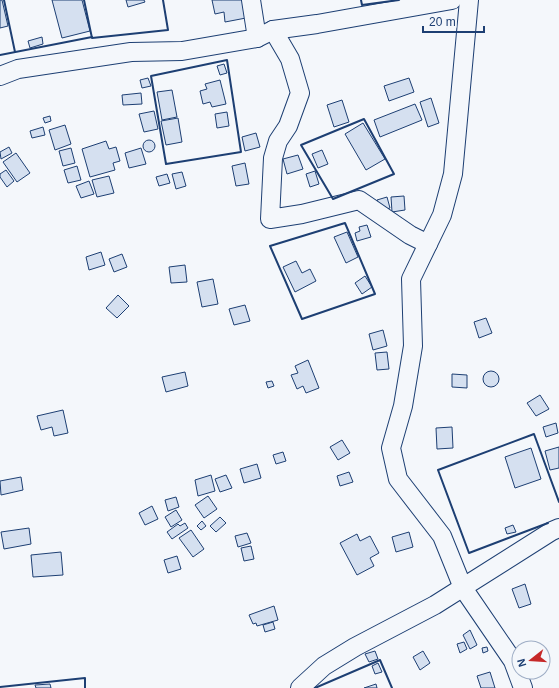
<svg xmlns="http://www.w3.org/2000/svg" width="559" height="688" font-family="Helvetica,sans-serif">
	<rect width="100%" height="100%" fill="#f4f7fb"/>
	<g fill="#d5e0f0" stroke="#1d3f73">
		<polygon points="0,0 2,0 8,26 0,28"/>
		<polygon points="52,0 82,0 90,31 62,38"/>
		<polygon points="126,0 144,0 145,2 128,7"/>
		<polygon points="212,0 243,0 246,18 225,22 224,12 215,14"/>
		<polygon points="42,37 43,44 30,48 28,41"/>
		<polygon points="224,64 227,73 220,75 217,66"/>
		<polygon points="148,78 151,86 142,88 140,80"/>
		<polygon points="409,78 414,92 389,101 384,86"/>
		<polygon points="220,80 226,104 212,107 210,102 203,104 200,91 207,89 205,84"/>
		<polygon points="172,90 177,117 162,120 157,92"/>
		<polygon points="141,93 142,104 123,105 122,95"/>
		<polygon points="431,98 439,123 428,127 420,102"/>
		<polygon points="342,100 349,122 334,127 327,105"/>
		<polygon points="415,104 422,120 380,137 374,120"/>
		<polygon points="154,111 158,129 144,132 139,114"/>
		<polygon points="227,112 229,126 217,128 215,114"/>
		<polygon points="50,116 51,121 45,123 43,118"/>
		<polygon points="178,118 182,142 166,145 161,121"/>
		<polygon points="363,123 385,159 366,170 345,134"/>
		<polygon points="65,125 71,144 55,150 49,130"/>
		<polygon points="43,127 45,135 32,138 30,131"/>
		<polygon points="256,133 260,147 245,151 242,137"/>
		<circle cx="149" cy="146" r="6"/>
		<polygon points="106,141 109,149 116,147 120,161 113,163 115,170 90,177 82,149"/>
		<polygon points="9,147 12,153 1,159 0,152"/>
		<polygon points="71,148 75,163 63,166 59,151"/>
		<polygon points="141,148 146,164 129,168 125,153"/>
		<polygon points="322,150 328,164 318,168 312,154"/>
		<polygon points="16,153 30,173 17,182 3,162"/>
		<polygon points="298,155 303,169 287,174 283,159"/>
		<polygon points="245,163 249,184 236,186 232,166"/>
		<polygon points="77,166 81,180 68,183 64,170"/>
		<polygon points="6,170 14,181 7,187 0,177 0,174"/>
		<polygon points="315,171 319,184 310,187 306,174"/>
		<polygon points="182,172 186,186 176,189 172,174"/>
		<polygon points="167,174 170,183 159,186 156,177"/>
		<polygon points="109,176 114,193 97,197 92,180"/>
		<polygon points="89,181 94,194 81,198 76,186"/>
		<polygon points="404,196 405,210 392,212 391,197"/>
		<polygon points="387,197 390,208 380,211 377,200"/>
		<polygon points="367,225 371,237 357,241 355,233 360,231 359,227"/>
		<polygon points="347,232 358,257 346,263 334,237"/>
		<polygon points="101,252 105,265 89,270 86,257"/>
		<polygon points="122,254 127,267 114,272 109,259"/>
		<polygon points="296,261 302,273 310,269 316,281 295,292 283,267"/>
		<polygon points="185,265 187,282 171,283 169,267"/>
		<polygon points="365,276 372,287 362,294 355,283"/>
		<polygon points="213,279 218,304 202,307 197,282"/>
		<polygon points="118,295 129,306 117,318 106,308"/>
		<polygon points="245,305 250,321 234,325 229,309"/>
		<polygon points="486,318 492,333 479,338 474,322"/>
		<polygon points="383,330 387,346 373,350 369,334"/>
		<polygon points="387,352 389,369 377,370 375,353"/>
		<polygon points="308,360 319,388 306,393 303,386 297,389 291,375 298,373 295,366"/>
		<circle cx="491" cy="379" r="8"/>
		<polygon points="185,372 188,386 166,392 162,377"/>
		<polygon points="452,374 467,375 467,388 452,387"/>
		<polygon points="272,381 274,386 268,388 266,382"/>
		<polygon points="540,395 549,409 536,416 527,403"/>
		<polygon points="63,410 68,433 54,436 52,427 41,430 37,416"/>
		<polygon points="556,423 558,433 546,437 543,427"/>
		<polygon points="452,427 453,448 437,449 436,428"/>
		<polygon points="342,440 350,453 338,460 330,447"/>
		<polygon points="559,447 559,468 550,470 545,451"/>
		<polygon points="531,448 541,479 515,488 505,457"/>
		<polygon points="283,452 286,461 276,464 273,455"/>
		<polygon points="257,464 261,478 244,483 240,469"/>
		<polygon points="349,472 353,482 340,486 337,476"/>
		<polygon points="211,475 215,491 198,496 195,480"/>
		<polygon points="226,475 232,488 220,492 215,479"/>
		<polygon points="21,477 23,490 1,495 0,481"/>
		<polygon points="208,496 217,509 204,518 195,505"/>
		<polygon points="176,497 179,507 168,511 165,500"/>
		<polygon points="152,506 158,519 145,525 139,513"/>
		<polygon points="176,510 182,520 171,527 165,517"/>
		<polygon points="220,517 226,523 216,532 210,526"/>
		<polygon points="202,521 206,526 201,530 197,526"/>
		<polygon points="185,523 188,528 172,539 167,532 178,524 180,526"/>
		<polygon points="513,525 516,532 507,534 505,528"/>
		<polygon points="29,528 31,544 4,549 1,532"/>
		<polygon points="191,530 204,549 193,557 179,538"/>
		<polygon points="409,532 413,547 396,552 392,537"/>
		<polygon points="247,533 251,543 238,547 235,536"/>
		<polygon points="357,534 360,541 370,536 379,553 370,558 374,566 357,575 340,543"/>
		<polygon points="251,546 254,559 244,561 241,548"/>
		<polygon points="61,552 63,575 33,577 31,555"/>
		<polygon points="177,556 181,569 168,573 164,560"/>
		<polygon points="525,584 531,604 519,608 512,589"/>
		<polygon points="274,606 278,620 257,626 256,623 253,624 249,615"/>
		<polygon points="273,622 275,629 265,632 263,625"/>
		<polygon points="470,630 477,645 470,649 463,635"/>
		<polygon points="464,642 467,649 460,653 457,644"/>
		<polygon points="487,647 488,651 483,653 482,648"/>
		<polygon points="375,651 378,659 369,662 365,654"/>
		<polygon points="423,651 430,663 420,670 413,657"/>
		<polygon points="378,663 382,672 375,674 372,666"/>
		<polygon points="490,672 495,688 481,688 477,676"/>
		<polygon points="50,684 51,688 36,688 35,685"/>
		<polygon points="376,684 377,688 364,688"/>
	</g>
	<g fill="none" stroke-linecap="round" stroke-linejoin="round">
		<g stroke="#1d3f73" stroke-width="20">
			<g id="street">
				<polyline points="251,0 257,38"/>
				<polyline points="469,0 453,174 442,215 411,279 413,346 403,406 391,448 398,479 442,536 463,588 513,661 523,688"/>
				<polyline points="273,30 290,59 300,93 288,126 278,141 273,158 270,219 302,214 359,200 410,235 428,244"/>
				<polyline points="0,76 18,69 131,52 182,51 257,38 273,30 317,24 452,0"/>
				<polyline points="300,688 324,666 355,647 435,605 552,531 559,528"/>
			</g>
		</g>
		<use href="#street" stroke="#f4f7fb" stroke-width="18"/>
		<g stroke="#1d3f73" stroke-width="2">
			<polyline points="4,0 15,52"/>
			<polyline points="84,0 92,38 168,30 163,0"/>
			<polyline points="361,0 362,5 399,0"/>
			<polyline points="0,55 92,37"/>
			<polygon points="227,60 241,152 166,164 151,76"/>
			<polygon points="364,119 394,174 333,199 301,145"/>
			<polygon points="345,223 375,294 302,319 270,246"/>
			<polyline points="548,523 469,553 438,470 534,434 559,502"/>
			<polyline points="0,687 85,678 85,688"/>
			<polyline points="315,688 380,660 392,688"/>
		</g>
	</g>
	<g transform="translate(531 660) rotate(253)"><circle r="19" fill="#f4f7fb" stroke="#9eadc5"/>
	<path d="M0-3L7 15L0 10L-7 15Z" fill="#c62828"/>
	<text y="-6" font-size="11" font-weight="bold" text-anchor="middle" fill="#1d3f73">N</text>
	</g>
	<path d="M423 26v6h61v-6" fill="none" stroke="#1d3f73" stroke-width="2"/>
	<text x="429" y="26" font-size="12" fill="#1d3f73" stroke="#f4f7fb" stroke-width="3" paint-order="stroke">20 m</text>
</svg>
